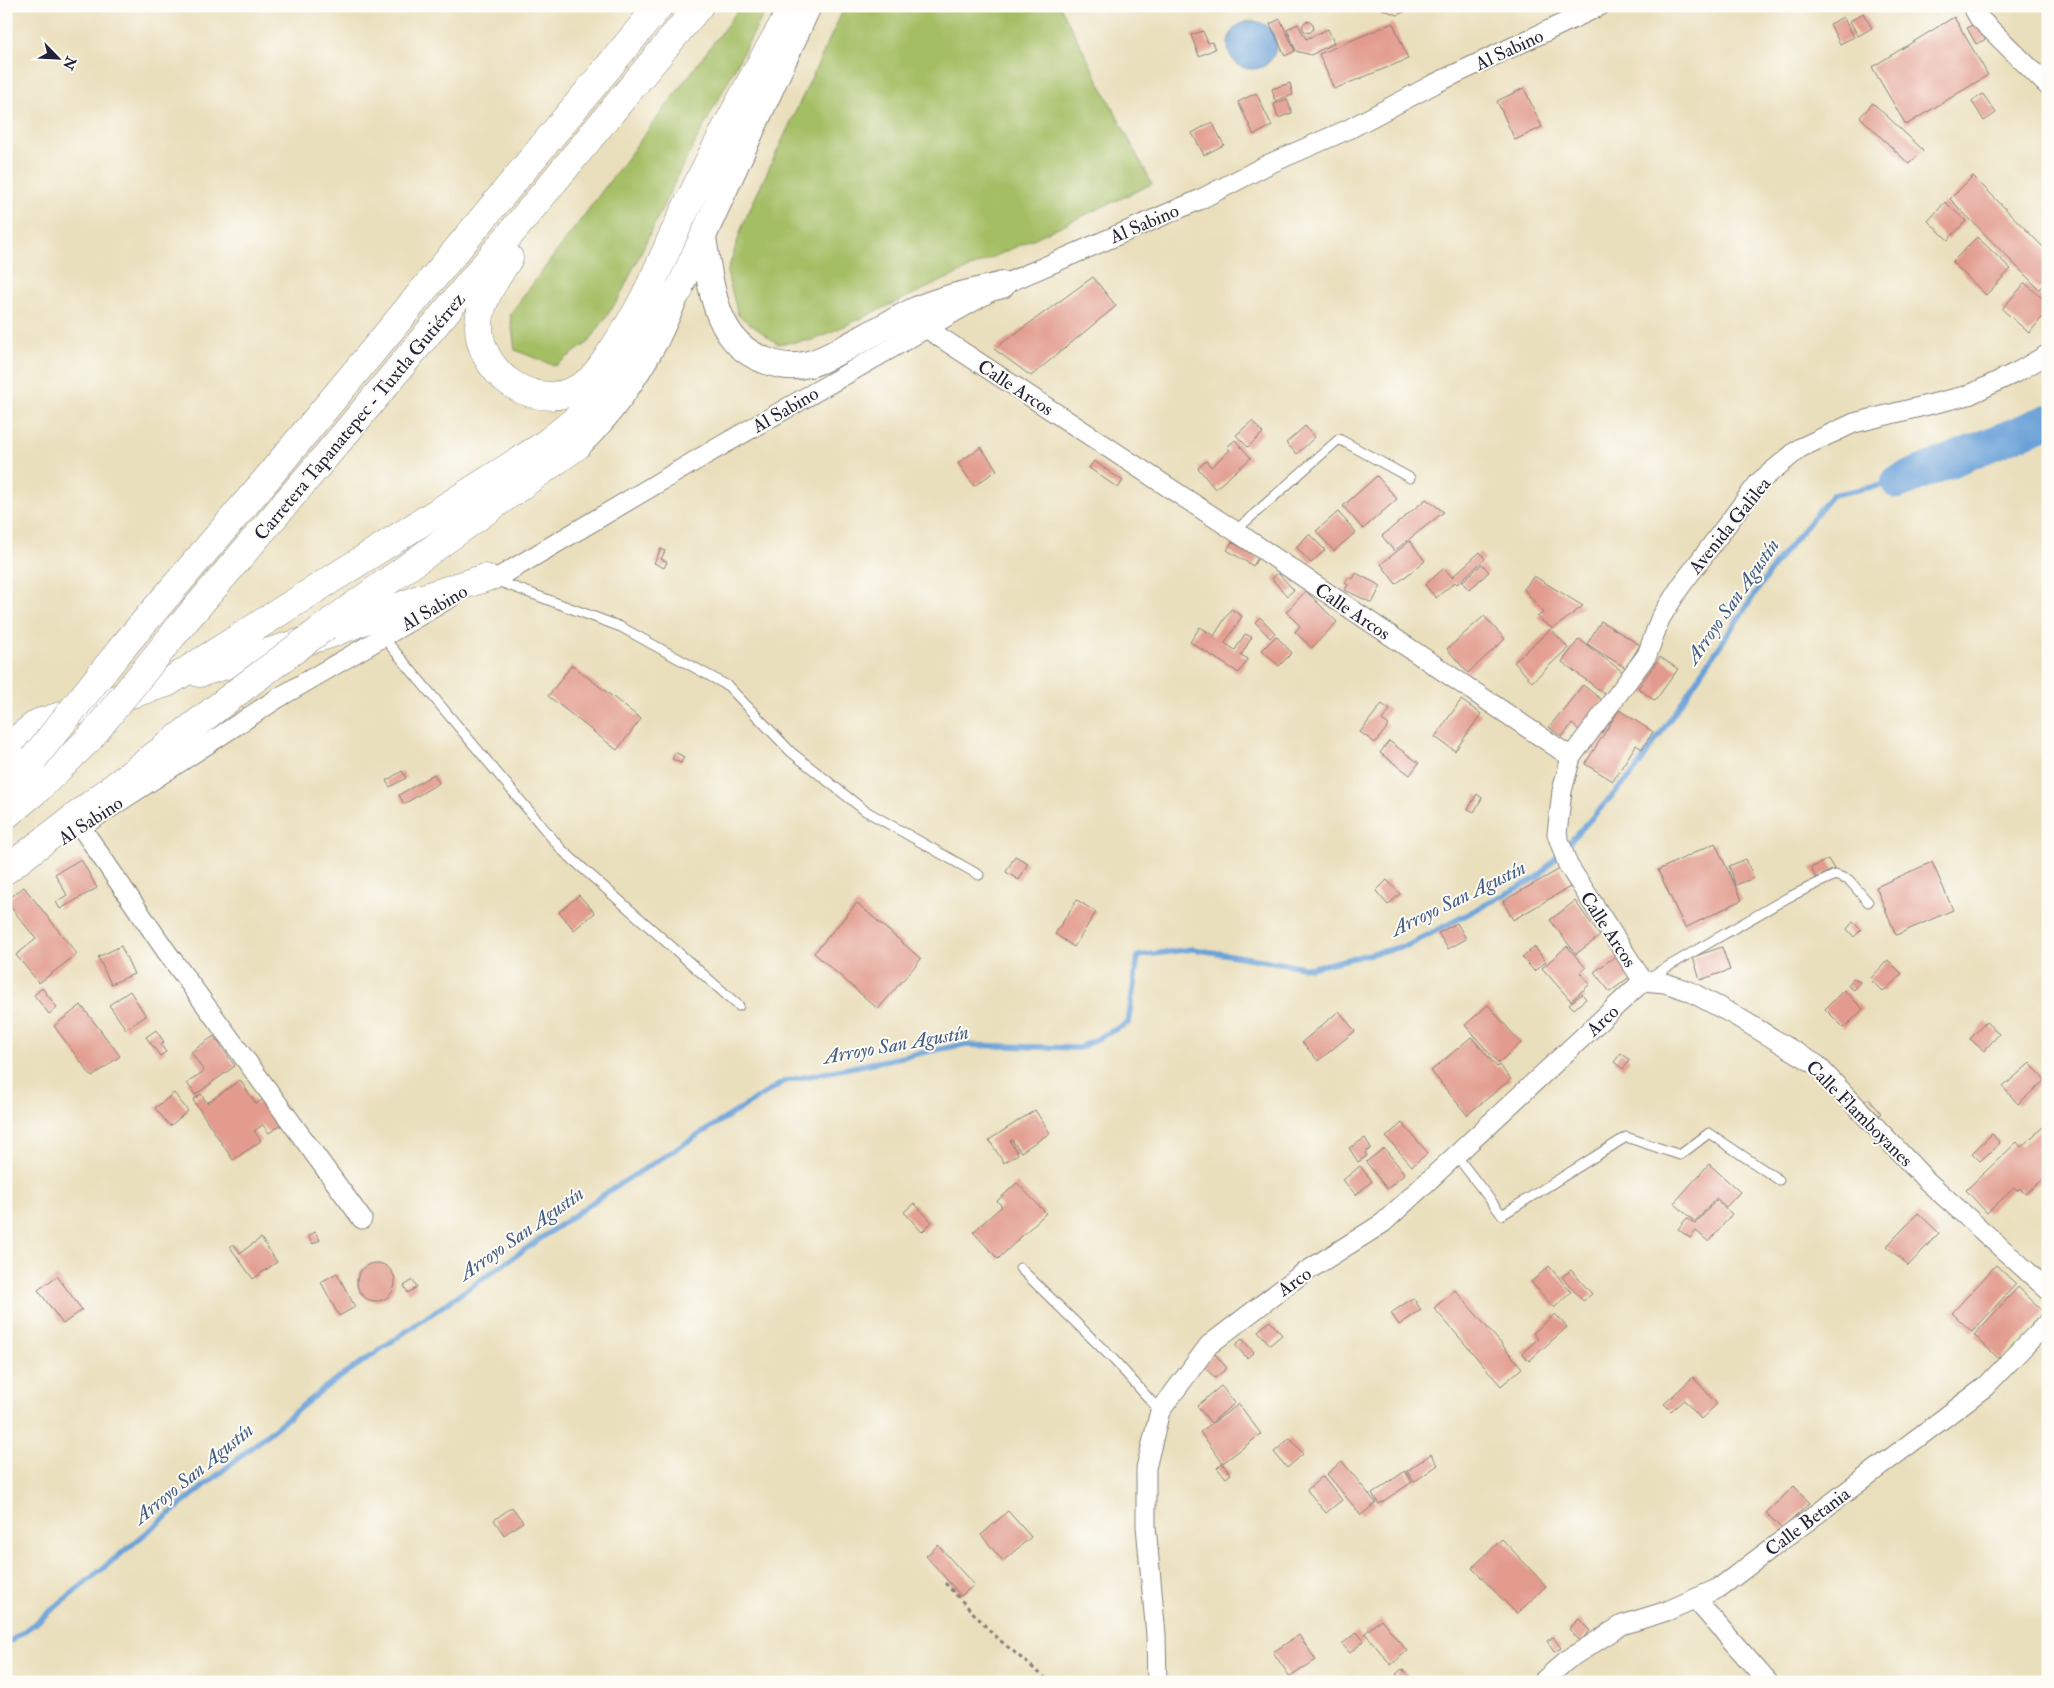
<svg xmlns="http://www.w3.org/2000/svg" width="2054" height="1688" font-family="'IM FELL Double Pica',serif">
	<rect width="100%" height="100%" fill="#fdfcf7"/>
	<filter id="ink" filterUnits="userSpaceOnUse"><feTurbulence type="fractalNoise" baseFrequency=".02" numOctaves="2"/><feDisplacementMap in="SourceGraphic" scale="10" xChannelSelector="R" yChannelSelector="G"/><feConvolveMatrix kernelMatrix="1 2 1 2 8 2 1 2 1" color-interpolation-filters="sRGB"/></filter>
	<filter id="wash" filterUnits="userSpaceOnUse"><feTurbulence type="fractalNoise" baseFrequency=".0096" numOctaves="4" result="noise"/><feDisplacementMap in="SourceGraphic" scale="20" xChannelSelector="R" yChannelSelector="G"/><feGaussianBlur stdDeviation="1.12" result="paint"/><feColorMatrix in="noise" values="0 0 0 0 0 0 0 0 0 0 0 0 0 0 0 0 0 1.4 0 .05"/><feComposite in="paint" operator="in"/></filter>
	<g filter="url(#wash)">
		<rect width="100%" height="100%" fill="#eadfbc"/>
		<g fill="#a4be64" stroke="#637050">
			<polygon points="741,6 768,6 680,171 619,298 589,342 555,366 515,350 510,314"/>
			<polygon points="845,6 1060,6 1152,184 814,340 778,344 738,315 727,273 743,224"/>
		</g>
		<circle fill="#6aa1d8" stroke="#46628a" cx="1252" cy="45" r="24"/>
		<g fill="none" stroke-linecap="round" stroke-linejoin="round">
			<g stroke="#6aa1d8" stroke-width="5.5">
				<polyline points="1566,846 1635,771 1778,560 1832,495 1898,482 2048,421"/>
				<polyline points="6,1644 37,1622 323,1389 612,1189 785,1081 960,1045 1079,1048 1128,1023 1138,956 1193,949 1310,968 1409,945 1538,877 1560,853"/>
			</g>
			<polyline stroke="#6aa1d8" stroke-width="34" points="1898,482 2048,421"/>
		</g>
		<g id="blocks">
			<g fill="#e29b8d">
				<polygon points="1381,6 1412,6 1411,9 1397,15 1382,9"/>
				<polygon points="1863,13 1872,28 1858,36 1850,21"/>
				<polygon points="1843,17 1854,37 1840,44 1830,24"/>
				<polygon points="1954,17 1988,75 1906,125 1872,67"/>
				<polygon points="1280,19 1295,51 1285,56 1270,24"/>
				<polygon points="1980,21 1990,37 1976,44 1967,28"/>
				<circle cx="1308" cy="27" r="5.5"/>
				<polygon points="1393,23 1408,59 1334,89 1319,54"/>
				<polygon points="1298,24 1306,39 1328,29 1334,43 1311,55 1296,51 1287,29"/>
				<polygon points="1203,31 1208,43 1212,42 1215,49 1199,56 1191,35"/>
				<polygon points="1290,83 1293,95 1275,101 1272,89"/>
				<polygon points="1524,88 1542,127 1515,140 1497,101"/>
				<polygon points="1256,93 1272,126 1254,135 1238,102"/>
				<polygon points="1983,94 1996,113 1984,121 1972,101"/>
				<polygon points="1287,99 1292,113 1278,118 1274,104"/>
				<polygon points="1873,103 1923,150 1909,164 1860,117"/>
				<polygon points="1212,122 1224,145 1204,155 1192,133"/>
				<polygon points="1973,176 2048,252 2048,280 2039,289 1950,199"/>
				<polygon points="1945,202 1966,221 1948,240 1928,221"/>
				<polygon points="1977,237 2011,269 1986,295 1952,262"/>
				<polygon points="1093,277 1116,306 1031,376 994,349"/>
				<polygon points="2025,283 2048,303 2048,311 2029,333 2002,309"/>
				<polygon points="1252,421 1263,433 1248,447 1236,435"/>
				<polygon points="1305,426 1315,437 1297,454 1286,443"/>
				<polygon points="1235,440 1251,458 1215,489 1198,468 1206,461 1211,467 1230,450 1227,447"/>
				<polygon points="981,447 997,470 974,486 958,463"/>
				<polygon points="1094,461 1123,481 1118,488 1089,468"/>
				<polygon points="1377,476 1397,499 1363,529 1343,506"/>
				<polygon points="1426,499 1444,512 1394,551 1382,536"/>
				<polygon points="1338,512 1356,532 1334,551 1316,531"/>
				<polygon points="1309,534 1325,550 1311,563 1296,547"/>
				<polygon points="1410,541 1425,561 1396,584 1381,564"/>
				<polygon points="1232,542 1258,558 1253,566 1227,550"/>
				<polygon points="661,549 665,551 661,559 667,562 664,568 654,563"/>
				<polygon points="1480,552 1485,559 1457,584 1455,582 1436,598 1425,585 1444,568 1452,577"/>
				<polygon points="1482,564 1489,572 1469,590 1462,582"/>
				<polygon points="1278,573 1294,590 1287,596 1272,579"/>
				<polygon points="1356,573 1381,586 1372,603 1345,590 1348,585 1345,583 1349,577 1353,579"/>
				<polygon points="1534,576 1583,606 1553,629 1537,617 1543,613 1524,589"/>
				<polygon points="1306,591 1337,622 1312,648 1295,632 1300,626 1286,612"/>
				<polygon points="1231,609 1242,616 1225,643 1235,650 1245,634 1252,637 1241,655 1248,659 1239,673 1190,642 1200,627 1214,636"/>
				<polygon points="1484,616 1505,639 1468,673 1447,649"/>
				<polygon points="1260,617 1275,633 1270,638 1255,622"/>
				<polygon points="1601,621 1640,645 1626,668 1587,644"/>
				<polygon points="1551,629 1568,648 1532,682 1514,662"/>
				<polygon points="1276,636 1292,653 1279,666 1262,650"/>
				<polygon points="1579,639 1623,672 1606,695 1562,662"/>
				<polygon points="1660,657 1678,669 1655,701 1638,688"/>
				<polygon points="572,665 641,719 617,750 548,696"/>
				<polygon points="1583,685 1603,701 1579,730 1572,724 1562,737 1549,727"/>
				<polygon points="1461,700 1481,714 1455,751 1435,737"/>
				<polygon points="1382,704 1390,710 1382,720 1389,725 1375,743 1360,732"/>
				<polygon points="1619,710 1653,732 1642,749 1636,745 1613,781 1585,764"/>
				<polygon points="1389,741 1419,763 1410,775 1380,753"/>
				<polygon points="675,752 684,757 681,763 672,759"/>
				<polygon points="402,771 406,778 390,787 386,781"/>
				<polygon points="434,774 439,783 404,804 399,795"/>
				<polygon points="1477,794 1482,798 1474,812 1468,809"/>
				<polygon points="1715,843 1742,900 1685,928 1658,870"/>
				<polygon points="1015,856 1028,863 1019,880 1006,872"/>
				<polygon points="81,859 97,888 60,909 56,902 67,895 55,874"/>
				<polygon points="1746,859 1754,878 1736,885 1729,866"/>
				<polygon points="1828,859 1834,869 1816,878 1811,868"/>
				<polygon points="1932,862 1953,910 1896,935 1876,887"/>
				<polygon points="1560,869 1570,887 1513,920 1503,901"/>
				<polygon points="1387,880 1400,894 1388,905 1376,891"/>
				<polygon points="24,887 77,954 39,983 16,955 36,939 6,901"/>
				<polygon points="579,895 595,913 574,930 559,912"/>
				<polygon points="1077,900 1096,912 1074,947 1055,934"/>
				<polygon points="1575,901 1600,936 1576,954 1550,920"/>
				<polygon points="857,903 921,959 878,1009 814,953"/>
				<polygon points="1853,922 1861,930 1854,937 1847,929"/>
				<polygon points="1457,923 1466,939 1448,949 1438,933"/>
				<polygon points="121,946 134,974 111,984 98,957"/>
				<polygon points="1567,946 1586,968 1580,973 1590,984 1571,1001 1542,968"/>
				<polygon points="1535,947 1546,962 1534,971 1522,957"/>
				<polygon points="1722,947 1730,970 1700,980 1693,957"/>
				<polygon points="1617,955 1632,975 1610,992 1594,972"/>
				<polygon points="1888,960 1902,974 1883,992 1870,979"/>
				<polygon points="1853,978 1860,982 1854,990 1848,986"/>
				<polygon points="42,988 57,1007 49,1014 34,995"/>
				<polygon points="1844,990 1863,1009 1844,1028 1825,1009"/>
				<polygon points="130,991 146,1016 126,1029 109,1005"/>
				<polygon points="1582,994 1586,999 1574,1009 1569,1004"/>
				<polygon points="81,1005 120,1056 92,1077 54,1026"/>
				<polygon points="1488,1005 1521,1043 1498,1063 1465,1025"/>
				<polygon points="1339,1011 1355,1031 1318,1061 1302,1042"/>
				<polygon points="1986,1022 1999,1034 1984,1051 1970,1039"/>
				<polygon points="156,1030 164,1042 161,1045 166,1052 160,1056 146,1037"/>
				<polygon points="214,1036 235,1066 195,1095 187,1083 204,1071 191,1052"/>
				<polygon points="1471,1037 1497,1067 1499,1065 1511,1079 1467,1115 1431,1071"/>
				<polygon points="1621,1053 1630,1060 1623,1069 1614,1062"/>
				<polygon points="2030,1063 2045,1080 2018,1104 2003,1087"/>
				<polygon points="240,1080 256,1104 265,1098 282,1124 269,1133 263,1125 254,1131 261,1141 233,1160 193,1100 201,1094 207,1103"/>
				<polygon points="174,1093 188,1111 170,1126 155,1108"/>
				<polygon points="1868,1098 1881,1113 1874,1119 1861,1104"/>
				<polygon points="1035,1110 1050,1133 1021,1152 1012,1140 1010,1141 1018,1154 1004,1163 989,1140"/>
				<polygon points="1402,1123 1428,1153 1412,1166 1386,1137"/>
				<polygon points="2043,1127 2045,1129 2048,1127 2048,1176 2025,1194 2020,1188 2017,1191 2014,1188 1987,1213 1966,1190 2017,1142 2021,1147"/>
				<polygon points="1992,1134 2000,1143 1980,1161 1972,1153"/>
				<polygon points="1365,1138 1371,1148 1365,1153 1367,1156 1358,1162 1349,1148"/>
				<polygon points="1384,1148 1405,1174 1387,1189 1366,1162"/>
				<polygon points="1709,1164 1740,1192 1726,1207 1716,1198 1695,1222 1674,1203"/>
				<polygon points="1360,1166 1372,1181 1356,1195 1343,1180"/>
				<polygon points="1017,1183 1046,1213 998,1259 973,1232 1002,1206 997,1201"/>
				<polygon points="1716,1200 1732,1214 1709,1242 1696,1231 1690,1238 1678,1229 1687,1218 1695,1224"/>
				<polygon points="914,1203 932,1222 922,1232 904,1212"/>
				<polygon points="1918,1213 1939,1233 1908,1266 1887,1246"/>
				<polygon points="315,1232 320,1240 313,1244 308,1236"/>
				<polygon points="261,1238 277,1262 253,1279 230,1247 234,1244 240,1253"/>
				<circle cx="376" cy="1282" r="19"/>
				<polygon points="1996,1265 2016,1284 1972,1332 1952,1313"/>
				<polygon points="1549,1266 1571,1292 1554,1308 1531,1282"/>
				<polygon points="1571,1270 1592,1294 1583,1301 1562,1277"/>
				<polygon points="337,1273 355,1307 339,1316 321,1282"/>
				<polygon points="57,1276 82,1310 63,1324 38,1290"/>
				<polygon points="413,1280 417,1287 408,1293 404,1286"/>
				<polygon points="2018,1287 2044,1312 2000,1360 1974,1335"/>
				<polygon points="1455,1290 1522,1368 1501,1386 1434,1308"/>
				<polygon points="1413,1298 1421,1310 1399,1325 1391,1313"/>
				<polygon points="1555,1314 1567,1327 1529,1361 1522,1353 1538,1339 1533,1333"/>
				<polygon points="1270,1321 1282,1335 1270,1345 1258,1331"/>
				<polygon points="1242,1339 1254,1352 1247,1358 1235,1345"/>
				<polygon points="1215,1354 1227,1368 1215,1378 1203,1365"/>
				<polygon points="1693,1377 1717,1404 1701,1419 1684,1400 1671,1411 1664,1404"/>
				<polygon points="1221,1386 1235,1403 1211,1423 1197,1406"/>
				<polygon points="1239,1404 1261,1434 1223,1463 1200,1432"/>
				<polygon points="1290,1438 1303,1454 1287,1468 1274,1452"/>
				<polygon points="1431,1454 1438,1465 1414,1482 1407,1471"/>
				<polygon points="1342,1461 1376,1503 1361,1515 1327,1474"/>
				<polygon points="1222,1463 1231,1474 1226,1478 1217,1468"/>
				<polygon points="1405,1471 1412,1482 1379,1504 1372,1494"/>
				<polygon points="1323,1476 1342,1500 1326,1513 1307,1490"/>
				<polygon points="1794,1486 1810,1503 1782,1529 1766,1513"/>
				<polygon points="512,1507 523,1522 504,1535 494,1520"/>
				<polygon points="1008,1511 1031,1537 1003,1561 981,1535"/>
				<polygon points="1502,1539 1546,1586 1517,1614 1472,1568"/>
				<polygon points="938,1545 974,1585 961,1596 926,1556"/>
				<polygon points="1381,1619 1407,1651 1391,1665 1365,1633"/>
				<polygon points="1579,1619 1590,1631 1580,1641 1569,1629"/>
				<polygon points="1357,1632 1364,1641 1350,1653 1342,1644"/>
				<polygon points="1299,1635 1316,1660 1290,1677 1273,1652"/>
				<polygon points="1553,1637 1561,1648 1554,1652 1547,1641"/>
				<polygon points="1402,1669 1409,1676 1404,1681 1396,1674"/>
			</g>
		</g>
	</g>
	<g filter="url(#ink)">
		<use href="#blocks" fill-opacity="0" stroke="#86807c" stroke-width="1"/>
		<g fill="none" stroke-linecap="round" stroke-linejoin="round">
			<g stroke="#86807c" stroke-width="11">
				<g id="lane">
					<polyline points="1235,531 1339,439 1410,478"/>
					<polyline points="495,580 621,627 728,686 791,752 864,810 979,875"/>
					<polyline points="383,637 562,850 739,1006"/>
					<polyline points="1648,978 1787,898 1835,875 1849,880 1868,902"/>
					<polyline points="1455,1154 1502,1215 1626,1137 1680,1155 1709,1133 1779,1180"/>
					<polyline points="1020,1268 1114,1360 1160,1411"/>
				</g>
			</g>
			<g stroke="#86807c" stroke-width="21">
				<g id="street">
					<polyline points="1972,6 1979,18 2048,86"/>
					<polyline points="926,328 1235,531 1571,757"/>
					<polyline points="476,583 485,578 494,580 705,455 1002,285 1199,200 1269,164 1349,129 1434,84 1600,6"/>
					<polyline points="87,823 278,698 450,598"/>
					<polyline points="81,827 166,951 362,1219"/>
					<polyline points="1643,981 1568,865 1557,834 1562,791 1571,757 1647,655 1660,619 1680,587 1759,482 1800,448 1854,423 1969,395 2019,371 2048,354"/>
					<polyline points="1643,981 1665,983 1689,991 1734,1015 1817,1065 1927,1181 2048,1290"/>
					<polyline points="1695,1599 1768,1682"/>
					<polyline points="1157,1682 1156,1635 1146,1526 1146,1468 1160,1411 1209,1345 1299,1276 1383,1223 1643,981"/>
					<polyline points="1542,1682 1567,1660 1622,1625 1667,1611 1719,1588 1985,1387 2048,1322"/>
				</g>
			</g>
			<g stroke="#86807c" stroke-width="28">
				<g id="secondary">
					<path d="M703,238C711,284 714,342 764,360C778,366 794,368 809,364C822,361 835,353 847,347C869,335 892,322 914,311C941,298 972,293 1002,285"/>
					<path d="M578,445C611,414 634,378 656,339L808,6"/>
				</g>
			</g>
			<g stroke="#86807c" stroke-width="29">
				<g id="highway">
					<path d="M509,258C498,275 484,295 480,315C470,373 543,423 591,379C601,369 608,356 616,345C622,334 630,324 636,313C655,280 668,244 685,210C718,141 755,72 794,6"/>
					<polyline points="331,622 578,445"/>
					<polyline points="174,634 348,430 699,6"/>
					<polyline points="122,648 265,481 659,6"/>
					<polyline points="199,673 330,634 419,599 485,578"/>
					<path d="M6,748L38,723L167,683L544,445C566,428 588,411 606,389C632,357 652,322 679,290"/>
					<polyline points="6,781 34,758"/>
					<polyline points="6,815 38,789 90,738"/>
					<polyline points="6,870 240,690"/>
				</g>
			</g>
			<polyline stroke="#86807c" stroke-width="3" stroke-dasharray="4 4" stroke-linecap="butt" points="945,1583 996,1637 1050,1682"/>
			<use href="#lane" stroke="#fff" stroke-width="9"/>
			<use href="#street" stroke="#fff" stroke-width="19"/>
			<use href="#secondary" stroke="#fff" stroke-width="26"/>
			<use href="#highway" stroke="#fff" stroke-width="28"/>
			<g stroke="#86807c" stroke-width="29" stroke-linecap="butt">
				<g id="highway-bridge">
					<polyline points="240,690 326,626"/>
					<polyline points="90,738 174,634"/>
					<polyline points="34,758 122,648"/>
				</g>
			</g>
			<use href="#highway-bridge" stroke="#fff" stroke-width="28"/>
		</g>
	</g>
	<g text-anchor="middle" stroke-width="4" stroke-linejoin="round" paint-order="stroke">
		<g font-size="19" fill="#22223b" stroke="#fdfcf7">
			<text transform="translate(1509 49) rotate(-25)" y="7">Al Sabino</text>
			<text transform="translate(1144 223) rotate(-23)" y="7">Al Sabino</text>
			<text transform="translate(1016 387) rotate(33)" y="7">Calle Arcos</text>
			<text transform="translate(785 409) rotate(-30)" y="7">Al Sabino</text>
			<text transform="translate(359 416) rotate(-50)" y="7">Carretera Tapanatepec - Tuxtla Gutiérrez</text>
			<text transform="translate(1729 525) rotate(-51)" y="7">Avenida Galilea</text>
			<text transform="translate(434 607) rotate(-30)" y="7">Al Sabino</text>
			<text transform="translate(1353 611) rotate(34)" y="7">Calle Arcos</text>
			<text transform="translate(90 820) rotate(-33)" y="7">Al Sabino</text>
			<text transform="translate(1609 929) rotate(57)" y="7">Calle Arcos</text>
			<text transform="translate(1602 1020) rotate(-43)" y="7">Arco</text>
			<text transform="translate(1860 1113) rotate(45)" y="7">Calle Flamboyanes</text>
			<text transform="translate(1294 1281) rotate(-35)" y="7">Arco</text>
			<text transform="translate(1807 1521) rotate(-37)" y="7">Calle Betania</text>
		</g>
		<g font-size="20" font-style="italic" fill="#425b82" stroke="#fdfcf7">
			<text transform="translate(1732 601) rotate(-55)" y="7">Arroyo San Agustín</text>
			<text transform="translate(1458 898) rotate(-26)" y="7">Arroyo San Agustín</text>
			<text transform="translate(896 1044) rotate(-10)" y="7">Arroyo San Agustín</text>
			<text transform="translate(521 1233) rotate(-35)" y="7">Arroyo San Agustín</text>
			<text transform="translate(193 1473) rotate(-39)" y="7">Arroyo San Agustín</text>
		</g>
	</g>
	<rect width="2054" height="1688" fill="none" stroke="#fdfcf7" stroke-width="25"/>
	<g transform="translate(58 58) rotate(114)" stroke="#fdfcf7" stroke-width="4" paint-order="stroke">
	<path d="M0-4L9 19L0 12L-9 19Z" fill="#22223b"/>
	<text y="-8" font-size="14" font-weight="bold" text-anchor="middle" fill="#22223b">N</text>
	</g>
</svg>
